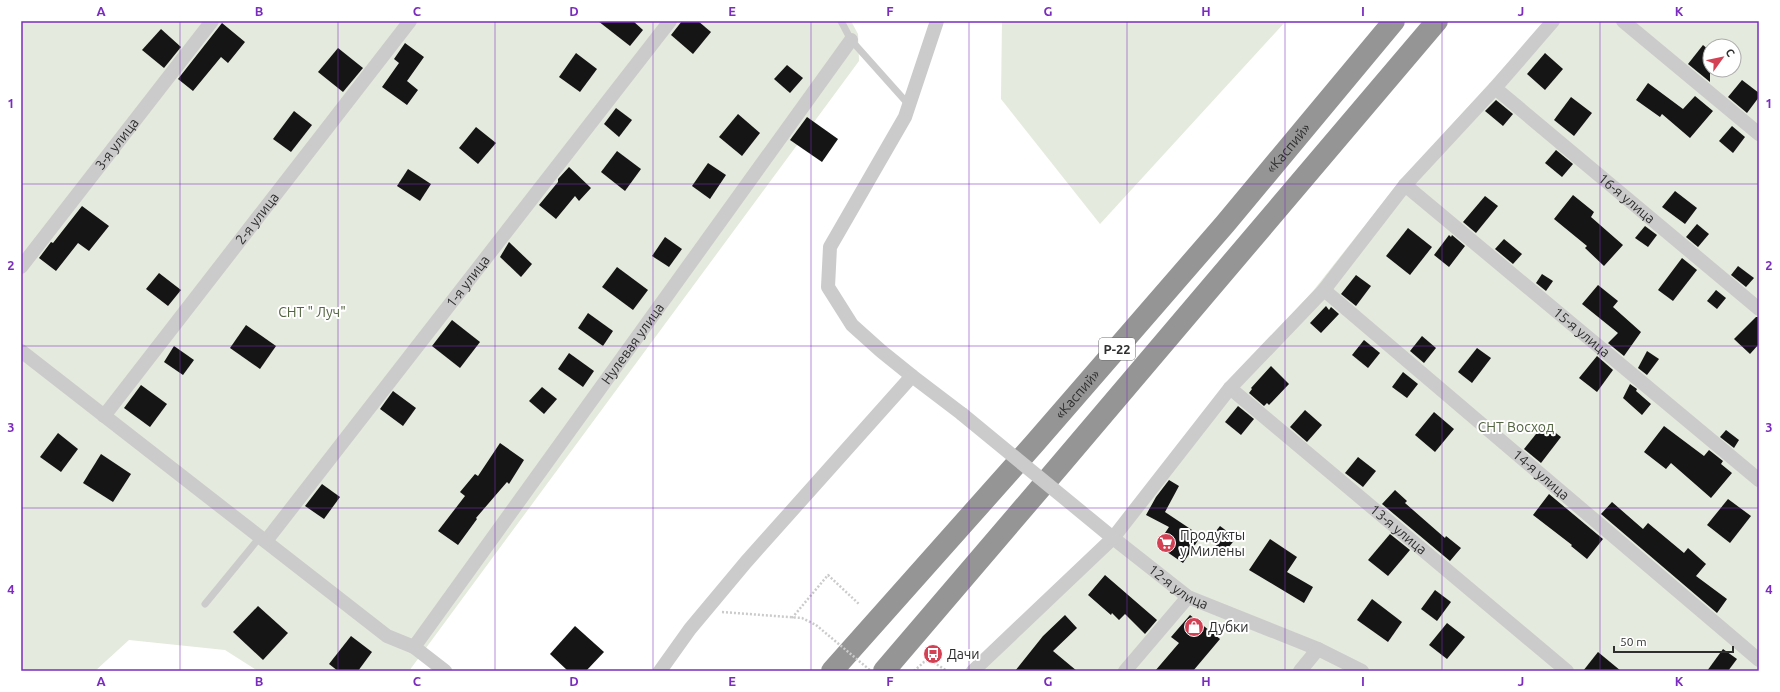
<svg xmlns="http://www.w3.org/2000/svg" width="1780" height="692" font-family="Ubuntu,sans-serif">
	<rect width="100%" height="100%" fill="#fff"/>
	<g fill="#e4eadd" fill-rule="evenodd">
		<polygon points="21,21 851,21 858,34 859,61 409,671 258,671 225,650 129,640 95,671 21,671"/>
		<polygon points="1002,21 1286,21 1100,224 1001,99"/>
		<path d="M1546,21H1759V671H964L1095,552L1221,391L1313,291L1396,186ZM1710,46H1734V70H1710Z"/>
	</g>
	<g fill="#151515">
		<polygon points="598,21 633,21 643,30 630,46"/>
		<polygon points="682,21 698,21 711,32 693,54 671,35"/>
		<polygon points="222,23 245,42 228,63 221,57 193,91 178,79"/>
		<polygon points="161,29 181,47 164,68 142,50"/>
		<polygon points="405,43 424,57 407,81 418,90 407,105 382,87 399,63 394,59"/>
		<polygon points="1703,45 1710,51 1710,82 1688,64"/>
		<polygon points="338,48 363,68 343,92 318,72"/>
		<polygon points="576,53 597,69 580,92 559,77"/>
		<polygon points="1545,53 1563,69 1545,90 1527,74"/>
		<polygon points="787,65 803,78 790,93 774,79"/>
		<polygon points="1742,80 1759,93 1759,97 1747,113 1728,97"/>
		<polygon points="1648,83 1683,109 1695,96 1713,111 1690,138 1662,114 1660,117 1636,100"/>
		<polygon points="1571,97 1592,113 1574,136 1554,120"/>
		<polygon points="1496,100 1513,114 1503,126 1485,111"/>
		<polygon points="616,108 632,120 619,137 604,124"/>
		<polygon points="294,111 312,125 291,152 273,139"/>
		<polygon points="738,114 760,133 742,156 719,137"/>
		<polygon points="807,117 838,139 822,162 790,140"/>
		<polygon points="1732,126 1745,137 1733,153 1719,141"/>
		<polygon points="476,127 496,143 478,164 459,148"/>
		<polygon points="1556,150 1573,164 1562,177 1545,163"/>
		<polygon points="617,151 641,169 625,191 601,172"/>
		<polygon points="708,163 726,175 710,199 692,186"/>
		<polygon points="569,167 591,188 579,201 575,196 556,219 539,205 558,182 558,179"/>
		<polygon points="408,169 431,184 420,201 397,186"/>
		<polygon points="1675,191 1697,208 1685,224 1662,207"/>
		<polygon points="1573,195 1594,212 1591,217 1623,245 1604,266 1585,248 1587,246 1554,219"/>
		<polygon points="1485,196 1498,206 1476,233 1463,222"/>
		<polygon points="82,206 109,226 89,251 78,243 56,271 39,258 51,242 53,243"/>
		<polygon points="1697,224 1709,234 1698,247 1686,237"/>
		<polygon points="1645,226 1657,235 1648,247 1635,238"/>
		<polygon points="1408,228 1432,247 1410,275 1386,256"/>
		<polygon points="1449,235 1451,237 1452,235 1465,246 1449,267 1434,255"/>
		<polygon points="665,237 682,249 669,267 652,256"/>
		<polygon points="1504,239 1522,254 1513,264 1495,249"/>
		<polygon points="509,242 532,264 521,277 500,257"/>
		<polygon points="1682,258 1697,270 1673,301 1658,290"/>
		<polygon points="1738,266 1754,278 1746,287 1731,275"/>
		<polygon points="617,267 648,290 633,310 602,287"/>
		<polygon points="159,273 181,290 168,306 146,289"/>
		<polygon points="1542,274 1553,281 1546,291 1536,283"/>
		<polygon points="1356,275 1371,286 1356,306 1341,294"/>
		<polygon points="1598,285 1618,301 1613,307 1641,332 1624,356 1608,343 1618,333 1582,304"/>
		<polygon points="1716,290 1726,298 1717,309 1707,301"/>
		<polygon points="1326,306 1329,310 1331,307 1339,314 1321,333 1310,323"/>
		<polygon points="588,313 613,331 603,346 578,328"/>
		<polygon points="1756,317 1759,317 1759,344 1750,354 1734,339"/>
		<polygon points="452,320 480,342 460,368 432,346"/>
		<polygon points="246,325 276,346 260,369 230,348"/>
		<polygon points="1422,336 1436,348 1424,363 1410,351"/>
		<polygon points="1364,340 1380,353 1368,368 1352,355"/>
		<polygon points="174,346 194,360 183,375 164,362"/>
		<polygon points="1477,348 1491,358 1472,383 1458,372"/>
		<polygon points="1647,351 1659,359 1647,375 1638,368"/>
		<polygon points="569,353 594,371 583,387 558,369"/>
		<polygon points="1597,356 1613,370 1597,392 1579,378"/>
		<polygon points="1271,366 1289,384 1269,405 1267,403 1264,406 1249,393 1252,389 1251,388"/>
		<polygon points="1403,372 1418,384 1407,398 1392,387"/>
		<polygon points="1630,384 1637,389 1636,391 1651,404 1642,415 1623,398"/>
		<polygon points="141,385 167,404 150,427 124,408"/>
		<polygon points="542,387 557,399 544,414 529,401"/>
		<polygon points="393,391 416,408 403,426 380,409"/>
		<polygon points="1238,406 1254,419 1241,435 1225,422"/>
		<polygon points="1305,410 1322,425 1307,442 1290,427"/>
		<polygon points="1434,412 1454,429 1435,452 1415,435"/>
		<polygon points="1544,424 1561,437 1541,463 1524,449"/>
		<polygon points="1664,426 1704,456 1709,450 1723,461 1721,464 1732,473 1711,498 1671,463 1666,469 1644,452"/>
		<polygon points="1726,430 1739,440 1734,448 1720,437"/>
		<polygon points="58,433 78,449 61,472 40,457"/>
		<polygon points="500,443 524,460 509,484 507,482 476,518 477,519 458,545 438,531 465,496 460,492 475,474 478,476"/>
		<polygon points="101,454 131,474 113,502 83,483"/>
		<polygon points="1358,457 1376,471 1363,487 1345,473"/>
		<polygon points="1169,480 1179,486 1165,512 1201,536 1183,563 1157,545 1169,527 1146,515 1156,497"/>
		<polygon points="322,484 340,497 324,519 305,506"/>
		<polygon points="1395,490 1407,501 1405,503 1445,538 1446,536 1461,548 1450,561 1382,504"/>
		<polygon points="1549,494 1603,539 1587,559 1571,546 1572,545 1533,515"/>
		<polygon points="1728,499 1751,516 1730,543 1707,525"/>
		<polygon points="1612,502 1643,529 1648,523 1684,553 1688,548 1706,564 1696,576 1727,599 1717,613 1601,514"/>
		<polygon points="1220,526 1236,538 1225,552 1209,540"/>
		<polygon points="1390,534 1410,550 1388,576 1368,560"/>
		<polygon points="1270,539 1297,557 1287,572 1313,587 1304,603 1249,570"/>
		<polygon points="1105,575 1157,620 1145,634 1125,614 1119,620 1112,613 1111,615 1088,595"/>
		<polygon points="1435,590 1451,602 1437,621 1421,609"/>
		<polygon points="1372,599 1402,622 1388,642 1357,620"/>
		<polygon points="258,606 288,633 263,660 233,632"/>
		<polygon points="1065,615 1077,628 1053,651 1077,671 1015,671 1043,636"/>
		<polygon points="1190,615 1220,639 1193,671 1155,671 1179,643 1171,637"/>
		<polygon points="1447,623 1465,637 1447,659 1429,645"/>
		<polygon points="575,626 604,652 586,671 568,671 550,654"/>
		<polygon points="351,636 372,652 358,671 338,671 329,664"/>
		<polygon points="1723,649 1737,659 1728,671 1707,671"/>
		<polygon points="1598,652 1621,671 1583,671"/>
	</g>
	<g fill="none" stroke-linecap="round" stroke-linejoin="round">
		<g stroke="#cbcbcb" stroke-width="2.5" stroke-dasharray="2 2" stroke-linecap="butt">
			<polyline points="722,612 802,618 816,625"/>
			<polyline points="792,618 828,575 860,605"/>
			<polyline points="914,671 924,662 930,660 947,671"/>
		</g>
		<g stroke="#cbcbcb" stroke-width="7">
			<polyline points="841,21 851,40 909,105"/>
			<polyline points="205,604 260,537"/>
		</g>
		<g stroke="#cbcbcb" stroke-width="14">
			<polyline points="1623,21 1759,134"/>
			<path id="s1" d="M1495,88L1759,309"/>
			<path id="s2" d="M1405,185L1759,480"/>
			<path id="s3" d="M21,267L212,21"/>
			<path id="s4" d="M1324,290L1759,660"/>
			<polyline points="21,351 387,636 414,647 445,671"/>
			<polyline points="912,376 881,351 852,325 828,287 830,247 905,117 937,21"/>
			<path id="s5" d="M1230,388L1567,671"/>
			<path id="s6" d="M104,416L410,21"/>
			<path id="s7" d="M1113,538L1188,597L1318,649L1362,671"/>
			<path id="s8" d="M266,541L670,21"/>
			<path id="s9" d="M414,647L851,40"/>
			<polyline points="660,671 690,629 746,562 912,376 962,414"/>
			<polyline points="973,671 1113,538 1230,388 1324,290 1405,185 1495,88 1553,21"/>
			<polyline points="1125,671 1188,597"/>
			<polyline points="1300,671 1318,649"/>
		</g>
		<g stroke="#959595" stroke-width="22">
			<path id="s10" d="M832,671L1034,444L1225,224L1394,21"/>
			<polyline points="884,671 1061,464 1437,21"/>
		</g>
		<polyline stroke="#cbcbcb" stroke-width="2.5" stroke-dasharray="2 2" stroke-linecap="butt" points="816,625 871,671"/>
		<polyline stroke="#cbcbcb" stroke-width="14" points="962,414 1113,538"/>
	</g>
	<path fill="none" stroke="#7b2cbf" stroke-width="1" stroke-opacity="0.55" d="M180,21V671M338,21V671M495,21V671M653,21V671M811,21V671M969,21V671M1127,21V671M1285,21V671M1442,21V671M1600,21V671M21,184H1759M21,346H1759M21,508H1759"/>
	<defs>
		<g id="supermarket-disc" transform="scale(1)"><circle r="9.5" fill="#d34154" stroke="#fff"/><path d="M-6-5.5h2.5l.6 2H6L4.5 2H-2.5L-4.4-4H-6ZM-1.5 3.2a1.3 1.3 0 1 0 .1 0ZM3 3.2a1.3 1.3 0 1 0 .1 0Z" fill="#fff"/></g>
		<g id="shop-disc" transform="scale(1)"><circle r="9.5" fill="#d34154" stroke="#fff"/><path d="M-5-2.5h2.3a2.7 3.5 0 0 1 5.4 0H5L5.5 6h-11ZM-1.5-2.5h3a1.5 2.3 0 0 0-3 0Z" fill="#fff"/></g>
		<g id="bus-disc" transform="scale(1)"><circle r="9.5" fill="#d34154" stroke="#fff"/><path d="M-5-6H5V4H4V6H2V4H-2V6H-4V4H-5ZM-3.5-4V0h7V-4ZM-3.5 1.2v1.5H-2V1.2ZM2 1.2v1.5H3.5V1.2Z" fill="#fff"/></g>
	</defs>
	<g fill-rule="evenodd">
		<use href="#supermarket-disc" x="1166" y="543"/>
		<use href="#shop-disc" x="1194" y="627"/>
		<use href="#bus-disc" x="933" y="654"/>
	</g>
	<g text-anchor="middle" stroke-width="4" stroke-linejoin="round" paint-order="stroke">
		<rect fill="#fff" stroke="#6d6d6d" stroke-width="1" x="1099" y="338" width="36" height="22" rx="3"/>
		<g font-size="13" font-weight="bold" fill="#2e2e2e">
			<text x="1117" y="354">Р-22</text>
		</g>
		<g font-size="14" fill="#2e2e2e" stroke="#fff">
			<text dy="5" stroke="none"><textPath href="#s3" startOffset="156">3-я улица</textPath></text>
			<text dy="5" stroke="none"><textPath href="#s10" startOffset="694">«Каспий»</textPath></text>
			<text dy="5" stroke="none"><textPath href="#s1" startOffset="172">16-я улица</textPath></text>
			<text dy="5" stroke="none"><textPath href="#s6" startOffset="250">2-я улица</textPath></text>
			<text dy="5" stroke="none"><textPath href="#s8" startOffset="329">1-я улица</textPath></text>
			<text dy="5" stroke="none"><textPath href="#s2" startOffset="230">15-я улица</textPath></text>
			<text dy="5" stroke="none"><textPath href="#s9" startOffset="374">Нулевая улица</textPath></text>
			<text dy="5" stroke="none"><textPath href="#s10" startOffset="370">«Каспий»</textPath></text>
			<text dy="5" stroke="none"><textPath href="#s4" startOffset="285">14-я улица</textPath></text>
			<text dy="5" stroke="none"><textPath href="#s5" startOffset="220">13-я улица</textPath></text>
			<text dy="5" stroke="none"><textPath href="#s7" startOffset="82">12-я улица</textPath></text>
		</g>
		<g font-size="14" fill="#536440" stroke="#fff">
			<text x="312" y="317">СНТ " Луч"</text>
			<text x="1516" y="432">СНТ Восход</text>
		</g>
		<g font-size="14" fill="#2e2e2e" stroke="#fff" text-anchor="start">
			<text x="1180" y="540">Продукты<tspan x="1180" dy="16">у Милены</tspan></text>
			<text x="1208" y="632">Дубки</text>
			<text x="947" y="659">Дачи</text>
		</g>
	</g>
	<rect width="1780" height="692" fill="none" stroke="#ffffff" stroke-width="44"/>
	<g transform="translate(1722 58) rotate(57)"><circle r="19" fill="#ffffff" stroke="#ababab"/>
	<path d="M0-3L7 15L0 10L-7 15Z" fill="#d34154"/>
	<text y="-6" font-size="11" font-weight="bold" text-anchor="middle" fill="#2e2e2e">С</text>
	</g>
	<path d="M1614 646v6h119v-6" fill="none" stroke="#2e2e2e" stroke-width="2"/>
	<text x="1620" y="646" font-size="12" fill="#2e2e2e" stroke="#ffffff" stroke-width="3" paint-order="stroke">50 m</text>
	<rect x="22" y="22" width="1736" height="648" fill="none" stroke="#7b2cbf" stroke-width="1.5"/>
	<g font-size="13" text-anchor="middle" font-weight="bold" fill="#7b2cbf">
		<text x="101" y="16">A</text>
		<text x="259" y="16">B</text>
		<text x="417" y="16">C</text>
		<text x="574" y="16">D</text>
		<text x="732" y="16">E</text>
		<text x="890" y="16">F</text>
		<text x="1048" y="16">G</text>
		<text x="1206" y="16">H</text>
		<text x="1363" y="16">I</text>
		<text x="1521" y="16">J</text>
		<text x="1679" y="16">K</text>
		<text x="11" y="108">1</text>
		<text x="1769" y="108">1</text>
		<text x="11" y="270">2</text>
		<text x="1769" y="270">2</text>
		<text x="11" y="432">3</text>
		<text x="1769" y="432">3</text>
		<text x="11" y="594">4</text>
		<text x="1769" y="594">4</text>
		<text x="101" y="686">A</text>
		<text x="259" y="686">B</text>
		<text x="417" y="686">C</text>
		<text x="574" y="686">D</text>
		<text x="732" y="686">E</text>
		<text x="890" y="686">F</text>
		<text x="1048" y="686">G</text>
		<text x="1206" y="686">H</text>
		<text x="1363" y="686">I</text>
		<text x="1521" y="686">J</text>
		<text x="1679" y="686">K</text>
	</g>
</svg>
